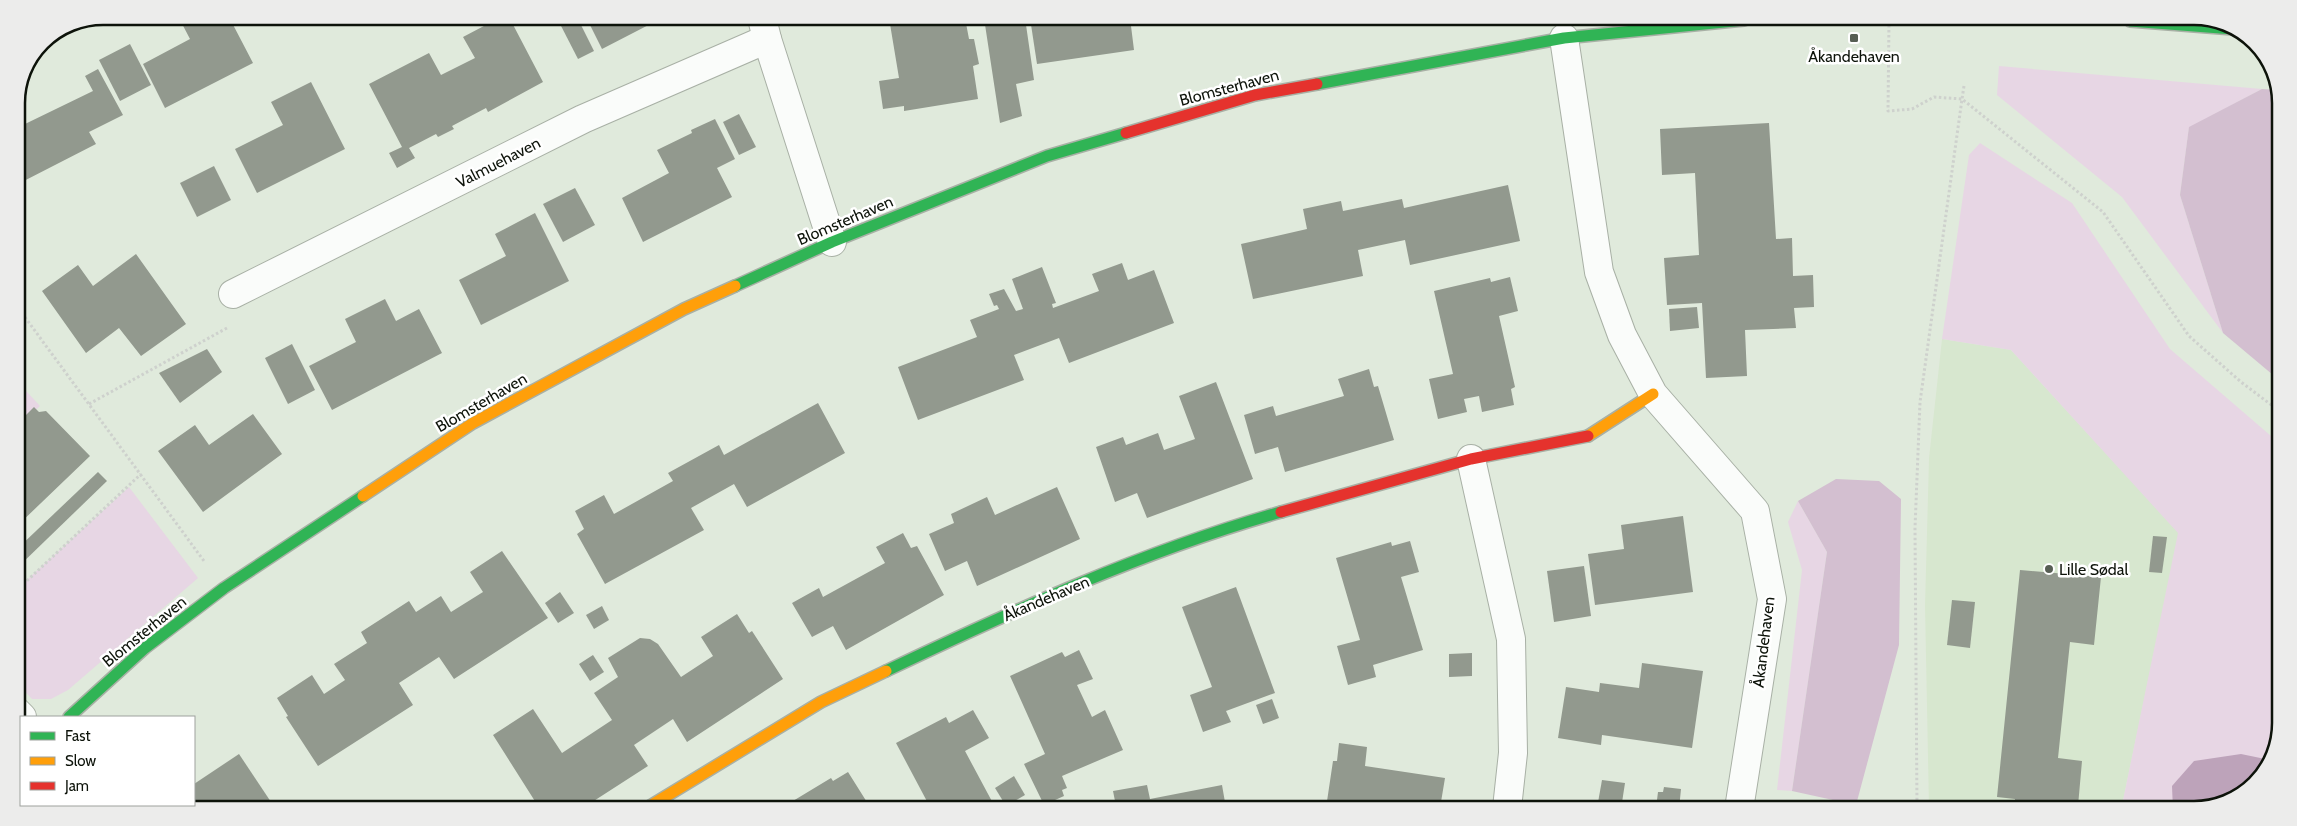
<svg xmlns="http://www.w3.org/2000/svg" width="2297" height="826" font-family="Cabin,sans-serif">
	<rect width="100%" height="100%" fill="#e0eadc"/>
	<polygon fill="#d7e7cf" points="1942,339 2011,350 2179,533 2121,810 1929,809 1925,606 1929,458"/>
	<g fill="#e7d6e4">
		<polygon points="1999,66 2262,89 2189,128 2180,195 2223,333 2122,197 1997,95"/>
		<polygon points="1980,143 2072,203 2170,349 2278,442 2276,751 2247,792 2195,810 2121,810 2178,533 2011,350 1942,339 1969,155"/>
		<polygon points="16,380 40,406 16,427"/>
		<polygon points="129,487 198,578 68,690 51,699 32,699 16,682 16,590"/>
		<polygon points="1798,501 1827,552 1792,791 1777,790 1802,570 1788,522"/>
	</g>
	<g fill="#d3bfd0">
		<path d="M97,17L37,52C48,29 74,22 97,17Z"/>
		<polygon points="2262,89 2278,90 2281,97 2279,380 2223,333 2180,195 2189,127"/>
		<polygon points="1836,479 1879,481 1901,499 1899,645 1856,805 1792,791 1827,552 1798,501"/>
	</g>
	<polygon fill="#bda3ba" points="2241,754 2270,760 2247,792 2195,810 2173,810 2172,786 2194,761"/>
	<g fill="#92998e">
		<polygon points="178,16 229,17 253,63 165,108 143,64 190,39"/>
		<polygon points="501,17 509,17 543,82 488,112 486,108 452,126 454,129 438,137 436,134 409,148 415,158 397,168 389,153 402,147 369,84 429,53 441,75 475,58 463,37"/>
		<polygon points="563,17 577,17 594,51 578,59 558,20"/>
		<polygon points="586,17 664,17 602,49"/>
		<polygon points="889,18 965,18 969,39 974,39 979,64 973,66 978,99 904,111 904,106 883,109 879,81 899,78"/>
		<polygon points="984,18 1025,18 1034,80 1016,84 1022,116 1000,123"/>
		<polygon points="1030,18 1130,18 1134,50 1037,64"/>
		<polygon points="130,44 151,85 120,101 99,60"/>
		<polygon points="98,69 123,115 89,132 96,144 16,185 16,108 25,124 93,91 85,76"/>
		<polygon points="311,82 345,149 257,193 235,149 283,125 271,102"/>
		<polygon points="739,114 756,147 739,155 723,122"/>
		<polygon points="715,119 735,159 717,168 732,197 643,242 622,198 669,173 657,150 692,133 691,130"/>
		<polygon points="1769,123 1776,239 1792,238 1793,276 1813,275 1814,307 1794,308 1796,328 1745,330 1747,376 1706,378 1702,303 1667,305 1664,258 1699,255 1695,173 1662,175 1660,129"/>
		<polygon points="214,166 231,200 197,217 180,183"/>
		<polygon points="1508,185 1520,241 1410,265 1405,240 1358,250 1363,276 1253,299 1241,244 1307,229 1303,209 1341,201 1343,211 1402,199 1404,208"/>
		<polygon points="575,188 595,225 563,242 543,204"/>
		<polygon points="535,213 569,281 481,325 459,280 506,256 495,234"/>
		<polygon points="136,254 186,324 141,356 119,328 86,353 42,291 78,265 93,286"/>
		<polygon points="1122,263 1128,280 1154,270 1174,323 1069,363 1059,338 1014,355 1024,380 918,420 898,367 977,337 970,320 999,309 997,305 994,306 989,294 1004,289 1016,311 1023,309 1012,279 1042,267 1056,303 1052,304 1053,308 1099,291 1092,274"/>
		<polygon points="1510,277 1518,311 1499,316 1515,387 1511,389 1514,405 1482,412 1479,396 1464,399 1467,412 1438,419 1429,379 1453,374 1434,291 1490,278 1491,282"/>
		<polygon points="385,299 396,321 419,309 442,353 332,410 309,366 356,342 345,319"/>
		<polygon points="1697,307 1699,328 1670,331 1669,309"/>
		<polygon points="292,344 315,390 288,404 265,358"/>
		<polygon points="207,349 222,372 180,403 159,373"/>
		<polygon points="1369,369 1374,387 1378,386 1394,440 1285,472 1278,447 1255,454 1244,415 1273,406 1276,416 1344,396 1338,379"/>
		<polygon points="1216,382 1253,479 1147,518 1137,493 1115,502 1096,447 1123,437 1126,445 1158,433 1164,450 1195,439 1179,396"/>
		<polygon points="818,403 845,453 747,507 734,484 691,508 704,530 605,584 577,534 584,529 575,511 604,495 614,514 673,481 668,473 719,445 724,455"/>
		<polygon points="34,407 39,412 46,411 90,456 16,527 16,425"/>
		<polygon points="253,414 282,454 203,512 158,451 195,425 209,445"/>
		<polygon points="98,472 107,481 16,569 16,550"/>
		<polygon points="1057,487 1080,539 977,586 967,561 945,571 929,534 954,523 951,514 987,497 995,515"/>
		<polygon points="1683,516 1693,592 1595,605 1588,554 1624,549 1621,525"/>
		<polygon points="903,533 911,548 917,546 944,595 846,650 833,626 812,637 792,603 819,588 823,597 885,563 876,547"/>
		<polygon points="2153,536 2167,537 2162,573 2149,572"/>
		<polygon points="1410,541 1419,572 1401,577 1423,650 1373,665 1376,677 1348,685 1337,646 1360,640 1336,558 1391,542 1392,546"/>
		<polygon points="502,551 548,618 454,679 439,657 399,683 413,705 318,766 286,717 288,716 277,698 312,675 324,694 345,680 334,664 367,643 361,632 409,601 416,612 441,596 451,612 483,592 470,572"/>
		<polygon points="1584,566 1591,616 1554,622 1547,571"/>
		<polygon points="2020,570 2101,577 2094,645 2070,642 2058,758 2082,761 2078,806 2082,806 2082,810 2014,809 2015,799 1997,797"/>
		<polygon points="1236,587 1275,693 1226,711 1231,722 1203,732 1190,695 1212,687 1182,607"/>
		<polygon points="560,592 574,613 558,623 545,603"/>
		<polygon points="1952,600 1975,602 1970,648 1947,645"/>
		<polygon points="602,606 609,620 594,629 586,615"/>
		<polygon points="737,614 749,633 752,631 783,679 687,742 673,719 634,745 648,766 586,806 538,806 493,735 533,709 562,753 612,720 594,693 618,677 608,658 640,638 650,639 658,644 681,677 713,656 701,637"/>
		<polygon points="1079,650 1093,679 1077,685 1092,717 1105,710 1123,750 1062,776 1067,788 1062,790 1064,796 1044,805 1024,764 1045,754 1010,676 1062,652 1065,657"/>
		<polygon points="1472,653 1472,676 1449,677 1449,654"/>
		<polygon points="593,655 604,672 590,681 579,664"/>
		<polygon points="1642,663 1703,671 1692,748 1602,735 1601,745 1558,738 1566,687 1599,692 1600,683 1639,688"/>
		<polygon points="1272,699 1279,718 1263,724 1256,705"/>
		<polygon points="973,710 989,738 965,751 995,807 930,807 896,743 946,717 949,723"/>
		<polygon points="1339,743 1367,747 1365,766 1445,778 1440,808 1326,808 1333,761 1337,761"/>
		<polygon points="239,754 271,802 264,806 194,806 194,784"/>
		<polygon points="848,772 870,807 783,807 831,778 833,781"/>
		<polygon points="1014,776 1025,795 1006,806 995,788"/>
		<polygon points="1602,780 1625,783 1621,809 1597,808"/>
		<polygon points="1147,785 1150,799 1222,785 1226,808 1111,807 1116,806 1113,791"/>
		<polygon points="1664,787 1681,789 1679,809 1656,808 1658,792 1663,792"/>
	</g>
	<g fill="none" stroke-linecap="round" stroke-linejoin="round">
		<g stroke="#a8b0a5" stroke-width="30">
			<g id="street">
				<polyline points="762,18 767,39 832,242"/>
				<polyline points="1564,38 1599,272 1622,335 1653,394 1755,511 1772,599 1739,809"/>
				<polyline points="233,294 583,119 767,39"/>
				<polyline points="1471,459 1511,639 1513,753 1507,808"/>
				<polyline points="16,711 22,717"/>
			</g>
		</g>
		<g stroke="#a8b0a5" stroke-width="14">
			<g id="fast">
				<polyline points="2130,21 2233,29"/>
				<polyline points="1317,84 1564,38 1744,20"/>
				<polyline points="735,286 832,242 1047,156 1126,133"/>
				<path d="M886,671C1014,610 1144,551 1281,512"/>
				<polyline points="69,717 145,648 224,588 363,496"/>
			</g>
		</g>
		<g stroke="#a8b0a5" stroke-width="14">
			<g id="slow">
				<polyline points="1588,436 1653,394"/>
				<polyline points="363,496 473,423 684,309 735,286"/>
				<polyline points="650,806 821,702 886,671"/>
			</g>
		</g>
		<g stroke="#a8b0a5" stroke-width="14">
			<g id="jam">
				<polyline points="1126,133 1255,95 1317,84"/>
				<polyline points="1281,512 1471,459 1588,436"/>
			</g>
		</g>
		<g stroke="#ced1cd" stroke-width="3" stroke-dasharray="2.5 2.5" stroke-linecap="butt">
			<polyline points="1889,20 1888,111 1912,109 1934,97 1962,99 1920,402 1915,528 1917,809"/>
			<polyline points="1964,86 1962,99 2103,212 2189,336 2241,382 2278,410"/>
			<polyline points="16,305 204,561"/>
			<polyline points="89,404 227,328"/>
			<polyline points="16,591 141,474"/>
		</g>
		<use href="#street" stroke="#fafcfa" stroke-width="28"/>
		<use href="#fast" stroke="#30b455" stroke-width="11"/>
		<use href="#slow" stroke="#ff9f0a" stroke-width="11"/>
		<use href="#jam" stroke="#e5322d" stroke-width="11"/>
	</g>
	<g fill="#575e54" stroke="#fff" stroke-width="2">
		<rect x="1849" y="33" width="10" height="10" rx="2.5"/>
		<circle cx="2049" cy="569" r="5"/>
	</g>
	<g text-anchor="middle" stroke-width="5" stroke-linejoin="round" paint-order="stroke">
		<g font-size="16" fill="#0d130a" stroke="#fff">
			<text x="1854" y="62">Åkandehaven</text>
			<text x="2059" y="575" text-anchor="start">Lille Sødal</text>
		</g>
		<g font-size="16" fill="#0d130a" stroke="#fff">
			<text transform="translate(1229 87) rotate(-15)" y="6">Blomsterhaven</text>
			<text transform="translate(498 162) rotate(-27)" y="6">Valmuehaven</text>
			<text transform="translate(845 220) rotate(-23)" y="6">Blomsterhaven</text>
			<text transform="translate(481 402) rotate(-30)" y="6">Blomsterhaven</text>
			<text transform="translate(1046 598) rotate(-23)" y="6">Åkandehaven</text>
			<text transform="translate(144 631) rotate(-39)" y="6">Blomsterhaven</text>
			<text transform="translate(1763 642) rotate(-83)" y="6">Åkandehaven</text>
		</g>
	</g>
	<path d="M0 0H2297V826H0ZM103 25H2194A78 78 0 0 1 2272 103V723A78 78 0 0 1 2194 801H103A78 78 0 0 1 25 723V103A78 78 0 0 1 103 25Z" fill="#ececeb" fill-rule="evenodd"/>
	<path fill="none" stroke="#0d130a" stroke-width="2.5" d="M103 25H2194A78 78 0 0 1 2272 103V723A78 78 0 0 1 2194 801H103A78 78 0 0 1 25 723V103A78 78 0 0 1 103 25Z"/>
	<rect x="20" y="716" width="175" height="90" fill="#ffffff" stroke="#9ea19d"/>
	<rect x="30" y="732" width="25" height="8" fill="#30b455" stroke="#9ea19d"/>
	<text x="65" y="741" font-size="15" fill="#0d130a">Fast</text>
	<rect x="30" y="757" width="25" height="8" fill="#ff9f0a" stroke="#9ea19d"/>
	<text x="65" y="766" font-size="15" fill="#0d130a">Slow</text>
	<rect x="30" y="782" width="25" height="8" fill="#e5322d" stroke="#9ea19d"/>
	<text x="65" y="791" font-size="15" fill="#0d130a">Jam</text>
</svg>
